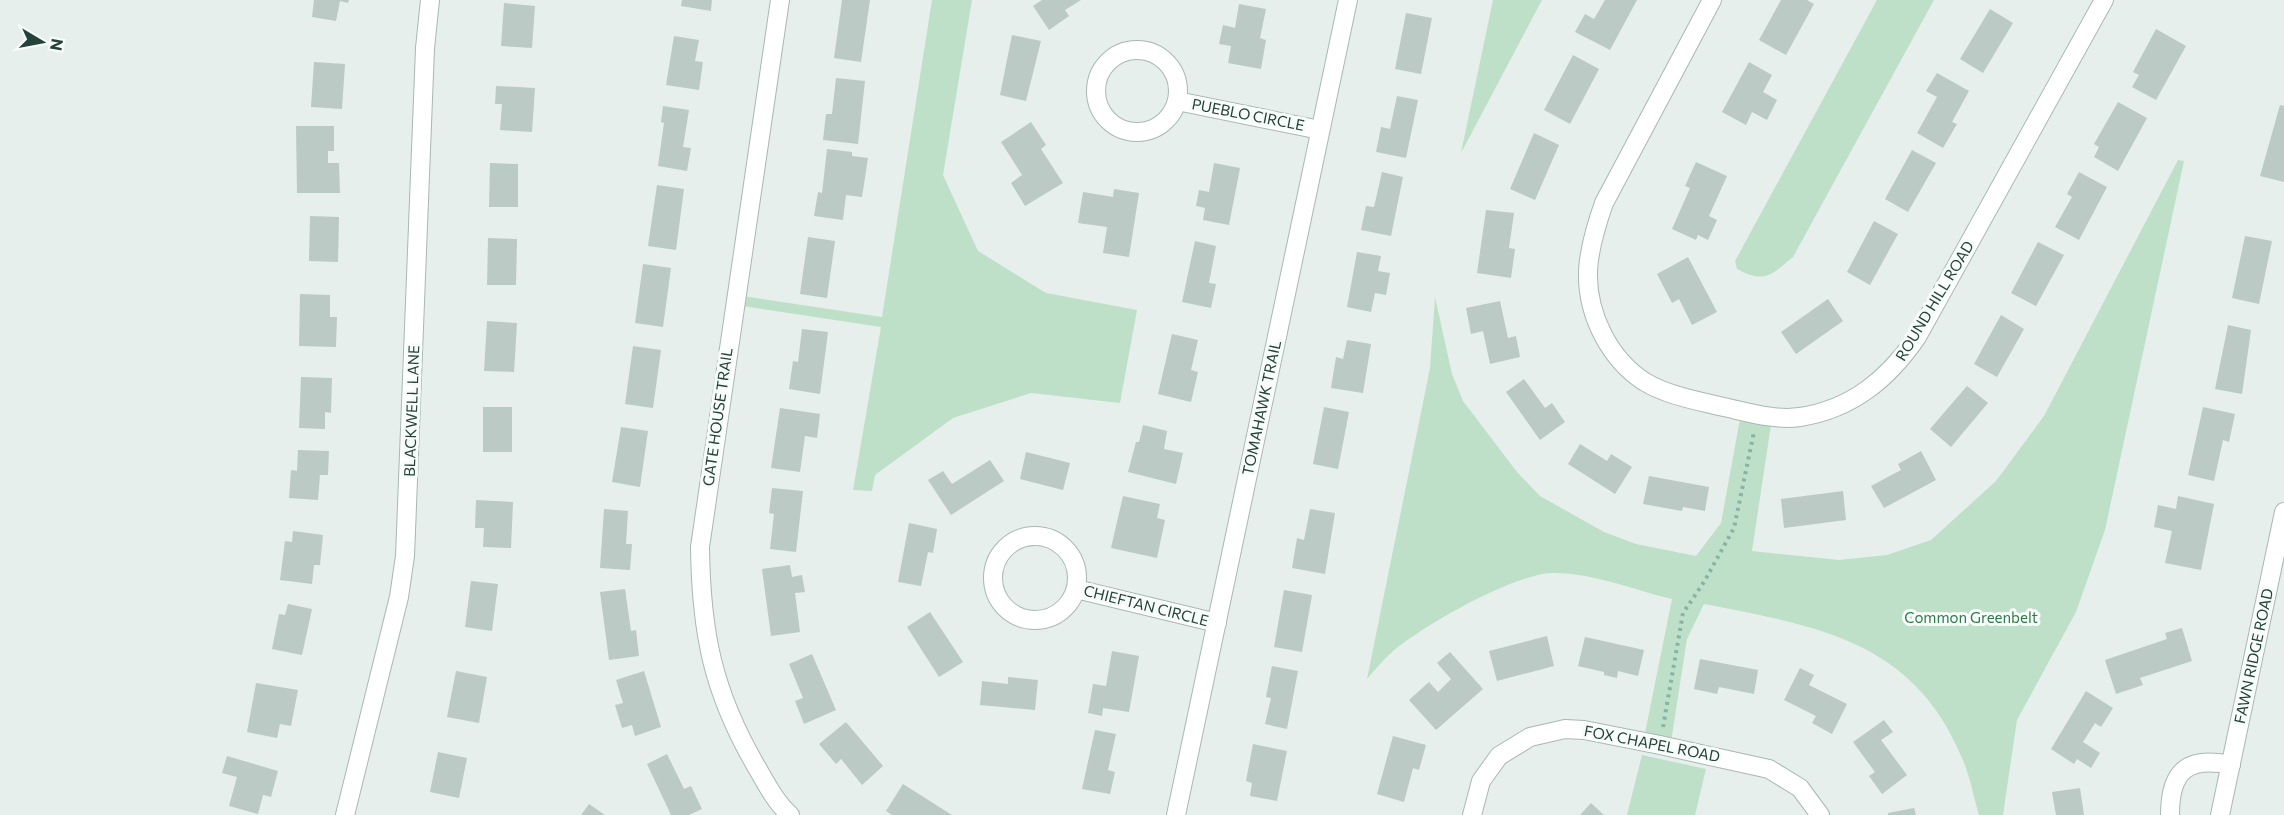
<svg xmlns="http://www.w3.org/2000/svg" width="2284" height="815" font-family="Commissioner,sans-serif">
	<rect width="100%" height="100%" fill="#e6efeb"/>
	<g fill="#bfe0c8">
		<polygon points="932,0 972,0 943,175 978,251 1046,293 1137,310 1120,403 1031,393 953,418 875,475 872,491 853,490 881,327 735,305 736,295 882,317"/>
		<polygon points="1493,0 1542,0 1461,153"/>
		<path d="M1877,0H1934L1793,257C1771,275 1765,284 1737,269L1735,261Z"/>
		<path d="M2178,160L2184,161L2105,530L2076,612L2017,720L2003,815H1979C1973,796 1970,775 1962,758C1913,639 1815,626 1704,604L1687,639L1671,742L1644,738L1672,599C1634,590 1591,572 1551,573C1512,575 1422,626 1392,652C1383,660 1375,670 1367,679L1430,368L1435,297L1452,374L1463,401L1517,472L1540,496L1604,532L1636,544L1696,556L1721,523L1740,419L1771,425L1752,551L1839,560L1887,555L1931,540L1996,481L2044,416Z"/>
		<polygon points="1642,755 1706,769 1695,815 1627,815"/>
	</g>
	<g fill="#bbcac4">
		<polygon points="314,0 349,0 348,3 340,1 336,21 312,17"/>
		<polygon points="682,0 712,0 711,11 681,6"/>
		<polygon points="842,0 870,0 861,62 834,58"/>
		<polygon points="1042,0 1081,0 1065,10 1069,16 1049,30 1033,6"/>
		<polygon points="1605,0 1637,0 1610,50 1575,32 1585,14 1594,19"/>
		<polygon points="1781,0 1807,0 1814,4 1786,55 1759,40"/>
		<polygon points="504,3 535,6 532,48 501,46"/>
		<polygon points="1239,4 1266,9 1260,38 1266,40 1261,69 1228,63 1231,46 1219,44 1223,25 1235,28"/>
		<polygon points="1990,9 2013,23 1983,73 1960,59"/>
		<polygon points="1406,13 1432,18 1421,74 1395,69"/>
		<polygon points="2156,29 2186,46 2156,100 2132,87 2139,75 2133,72"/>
		<polygon points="1012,35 1041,41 1026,101 1000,95"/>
		<polygon points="674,36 699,40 695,61 703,62 699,90 666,85"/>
		<polygon points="1573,55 1599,69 1570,124 1544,110"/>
		<polygon points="314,62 345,64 342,109 311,107"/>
		<polygon points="1749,62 1772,75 1763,92 1777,100 1767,120 1752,112 1746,125 1722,112"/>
		<polygon points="1937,73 1969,91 1952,122 1957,124 1943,148 1917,133 1937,97 1926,91"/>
		<polygon points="836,78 865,81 858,144 823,140 826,114 832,114"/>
		<polygon points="496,86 535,88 532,132 500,130 502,104 495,104"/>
		<polygon points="1397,96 1418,100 1406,158 1376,152 1381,127 1390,129"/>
		<polygon points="2118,102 2147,118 2118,171 2094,157 2099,147 2094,144"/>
		<polygon points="2280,105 2284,106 2284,182 2260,176"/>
		<polygon points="663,106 689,110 683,147 691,148 687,171 658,166 664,123 661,122"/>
		<polygon points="1031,122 1046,145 1041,149 1063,183 1025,206 1011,183 1022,175 1001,142"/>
		<polygon points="296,126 334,126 334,151 328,151 328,163 339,163 340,193 297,193"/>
		<polygon points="1534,133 1559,145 1535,200 1510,189"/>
		<polygon points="827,149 852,152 852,156 868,158 862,197 846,195 843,220 814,216 818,192 822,193"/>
		<polygon points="1912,150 1936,163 1908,212 1885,199"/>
		<polygon points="1696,162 1727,176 1709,216 1717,220 1708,240 1698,235 1696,240 1672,229 1690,188 1685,186"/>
		<polygon points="490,163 518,164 518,207 489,207"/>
		<polygon points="1214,163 1240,168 1229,225 1203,220 1205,208 1196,206 1199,190 1209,192"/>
		<polygon points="1382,172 1403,177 1391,236 1361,230 1366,206 1374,207"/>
		<polygon points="2079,172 2107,187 2079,240 2055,227 2072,197 2067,194"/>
		<polygon points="657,185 684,189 676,250 648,246"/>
		<polygon points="1114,189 1139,193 1129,257 1103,253 1107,227 1078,223 1083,192 1113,197"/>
		<polygon points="1486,210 1514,213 1509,248 1515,249 1511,278 1477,273"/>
		<polygon points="310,216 339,217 338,262 309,261"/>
		<polygon points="1874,221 1898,234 1870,285 1847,272"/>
		<polygon points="2245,236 2272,241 2259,304 2232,298"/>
		<polygon points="808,237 835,241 827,298 800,294"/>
		<polygon points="488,238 517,239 516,285 487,285"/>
		<polygon points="1195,241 1216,246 1209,283 1216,284 1211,308 1182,302"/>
		<polygon points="2038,242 2064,255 2036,306 2011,293"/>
		<polygon points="1357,252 1381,256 1378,271 1390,273 1386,295 1375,293 1371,312 1347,307"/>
		<polygon points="1688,257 1717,312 1692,325 1679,299 1672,303 1657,274"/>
		<polygon points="643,264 671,268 663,327 635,323"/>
		<polygon points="300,294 330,295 330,317 337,317 336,347 299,346"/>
		<polygon points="1828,299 1843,321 1796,354 1781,332"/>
		<polygon points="1500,301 1508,338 1516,336 1520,357 1490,364 1483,331 1471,334 1466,308"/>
		<polygon points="2001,315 2024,329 1997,377 1974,364"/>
		<polygon points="487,321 517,323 514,372 484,371"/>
		<polygon points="2228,325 2251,330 2242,394 2215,389"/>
		<polygon points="802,329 828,332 820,394 789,389 793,361 798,362"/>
		<polygon points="1172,334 1198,340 1191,370 1198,372 1191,402 1158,394"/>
		<polygon points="1347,340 1371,344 1363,393 1331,388 1336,357 1343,359"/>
		<polygon points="633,346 661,350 653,408 625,404"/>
		<polygon points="301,377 332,378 331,413 325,412 325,429 299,428"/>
		<polygon points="1524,379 1545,408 1552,403 1565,422 1540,440 1506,392"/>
		<polygon points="1967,386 1988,403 1951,447 1930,429"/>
		<rect x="483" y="407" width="29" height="45"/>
		<polygon points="1324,407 1349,412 1338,469 1313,464"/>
		<polygon points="2203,407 2235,414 2229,442 2223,440 2214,481 2188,475"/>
		<polygon points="780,408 820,414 817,438 805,436 800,472 771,468"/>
		<polygon points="1143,425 1167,431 1164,449 1183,453 1176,484 1128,472 1136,442 1139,442"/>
		<polygon points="621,427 648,431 640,487 612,482"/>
		<polygon points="1580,444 1607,461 1611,454 1632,467 1615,494 1568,464"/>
		<polygon points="298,450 329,451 328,475 320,475 318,500 289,498 291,470 297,471"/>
		<polygon points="1921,451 1936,480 1884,508 1871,486 1901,470 1898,464"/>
		<polygon points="1026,452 1070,463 1063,490 1020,479"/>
		<polygon points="990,460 1004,481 951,515 928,480 943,471 952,484"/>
		<polygon points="1649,476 1709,487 1705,511 1683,507 1682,511 1643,504"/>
		<polygon points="772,488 803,491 796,552 770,549 774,514 769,513"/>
		<polygon points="1843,491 1846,520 1784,528 1781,499"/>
		<polygon points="1123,496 1160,504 1157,518 1165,520 1157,558 1111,548"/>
		<polygon points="2178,496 2214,504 2201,570 2165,563 2172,531 2154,527 2158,505 2176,509"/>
		<polygon points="476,500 513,502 511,548 483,547 484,528 475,528"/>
		<polygon points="604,509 628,511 626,544 632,544 630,570 600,568"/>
		<polygon points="1310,509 1335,513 1325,574 1292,568 1297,538 1304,540"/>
		<polygon points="909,523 937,529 933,553 928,552 921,586 898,582"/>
		<polygon points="293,531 323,535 320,565 314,565 312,584 280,580 285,541 292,542"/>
		<polygon points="790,565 792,577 802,575 805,592 795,593 800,632 771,636 762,569"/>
		<polygon points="471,581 498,584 492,631 465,627"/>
		<polygon points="625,589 631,631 636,630 639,656 609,660 600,592"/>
		<polygon points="1284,590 1312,595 1302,652 1274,647"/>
		<polygon points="288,604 312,609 302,655 272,649 279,614 285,615"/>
		<polygon points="930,612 963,662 939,677 907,627"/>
		<polygon points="2182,628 2192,661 2140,678 2143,685 2116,694 2105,660 2167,639 2165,633"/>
		<polygon points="1547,636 1554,666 1497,681 1489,651"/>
		<polygon points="1585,637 1644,650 1638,676 1618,671 1617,678 1604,675 1604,672 1578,666"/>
		<polygon points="1112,651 1139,656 1129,712 1103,708 1102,716 1088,713 1093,684 1106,686"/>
		<polygon points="1450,652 1483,689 1436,730 1409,700 1429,682 1438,692 1451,679 1437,663"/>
		<polygon points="812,654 836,710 804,724 795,701 803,698 789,664"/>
		<polygon points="1700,659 1758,670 1754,694 1719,687 1717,694 1694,689"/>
		<polygon points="1272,666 1298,671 1287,729 1265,724 1271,698 1266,697"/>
		<polygon points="1800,668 1814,675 1809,685 1847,704 1832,734 1812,723 1816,716 1784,700"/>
		<polygon points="456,671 487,677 479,723 447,717"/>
		<polygon points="644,671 661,727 635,736 632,725 622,728 615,705 623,703 616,680"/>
		<polygon points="1008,677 1038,680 1035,710 980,705 982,681 1008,684"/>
		<polygon points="256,683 298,690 291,726 280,724 277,738 247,732"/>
		<polygon points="2086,691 2113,708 2101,727 2095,723 2083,742 2100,753 2091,768 2077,759 2074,764 2051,749"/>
		<polygon points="1884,720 1893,732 1881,740 1907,775 1882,794 1869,776 1875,772 1853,742"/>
		<polygon points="846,722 883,766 862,785 841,759 836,764 819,744"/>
		<polygon points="1095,730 1116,734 1108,770 1115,772 1110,794 1082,789"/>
		<polygon points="1393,736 1426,745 1419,770 1413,768 1404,802 1377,794"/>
		<polygon points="1253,744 1287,751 1277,801 1250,796 1252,783 1246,781"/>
		<polygon points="438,752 467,758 459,798 430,792"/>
		<polygon points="667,754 684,789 691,786 702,809 689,815 671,815 647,764"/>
		<polygon points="227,756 278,771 271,797 263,795 258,814 229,806 237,777 222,773"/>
		<polygon points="903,784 952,815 892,815 886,811"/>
		<polygon points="2080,788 2084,815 2056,815 2052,792"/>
		<polygon points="1591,803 1604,815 1580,815"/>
		<polygon points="589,804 605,815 581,815"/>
		<polygon points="1914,808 1916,815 1888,815 1888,813"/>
	</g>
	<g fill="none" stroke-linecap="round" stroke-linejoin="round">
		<g stroke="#a8b8b2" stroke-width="20">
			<g id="street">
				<path d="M780,0L700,547C701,633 713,692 756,766C766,783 776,803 790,815"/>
				<path d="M1712,0L1604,203C1587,251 1579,288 1603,335C1613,354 1626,370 1645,382C1667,395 1694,400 1719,406C1744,411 1774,421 1800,417C1852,409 1888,379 1917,337L2104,0"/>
				<circle cx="1137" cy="91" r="41"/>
				<polyline points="1177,101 1320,130"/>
				<circle cx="1035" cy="578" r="42"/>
				<polyline points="1076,589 1217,623"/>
				<polyline points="345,815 399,597 405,556 425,48 430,0"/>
				<polyline points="1176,815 1348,0"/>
				<polyline points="1472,815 1481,781 1499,756 1530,737 1565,729 1584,730 1660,745 1769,769 1800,788 1820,815"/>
				<path d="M2170,815C2170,770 2188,756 2231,765"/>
				<polyline points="2220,815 2284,512"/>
			</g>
		</g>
		<polyline stroke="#86b3a5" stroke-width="4" stroke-dasharray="3 4.5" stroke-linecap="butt" points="1663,727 1683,613 1704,582 1734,528 1754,432"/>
		<use href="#street" stroke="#fff" stroke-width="18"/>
	</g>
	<g text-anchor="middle" stroke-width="6" stroke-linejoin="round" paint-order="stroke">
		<g font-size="15" fill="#24423a" stroke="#f7fbf9">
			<text transform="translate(1248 115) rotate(11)" y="5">PUEBLO CIRCLE</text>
			<text transform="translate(1935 301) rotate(-59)" y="5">ROUND HILL ROAD</text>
			<text transform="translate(1262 408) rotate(-78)" y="5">TOMAHAWK TRAIL</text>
			<text transform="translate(412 411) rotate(-88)" y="5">BLACKWELL LANE</text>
			<text transform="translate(718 417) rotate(-82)" y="5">GATE HOUSE TRAIL</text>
			<text transform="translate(1146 606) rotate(14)" y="5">CHIEFTAN CIRCLE</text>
			<text transform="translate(2254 656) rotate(-78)" y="5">FAWN RIDGE ROAD</text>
			<text transform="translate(1652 744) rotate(11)" y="5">FOX CHAPEL ROAD</text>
		</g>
		<g font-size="15" fill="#2d7a4b" stroke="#f7fbf9">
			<text x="1971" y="623">Common Greenbelt</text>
		</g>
	</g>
	<g transform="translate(42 42) rotate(100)" stroke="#f7fbf9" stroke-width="4.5" paint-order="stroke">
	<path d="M0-4.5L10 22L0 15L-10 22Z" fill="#24423a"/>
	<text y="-9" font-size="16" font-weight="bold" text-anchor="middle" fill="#24423a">N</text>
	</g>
</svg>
